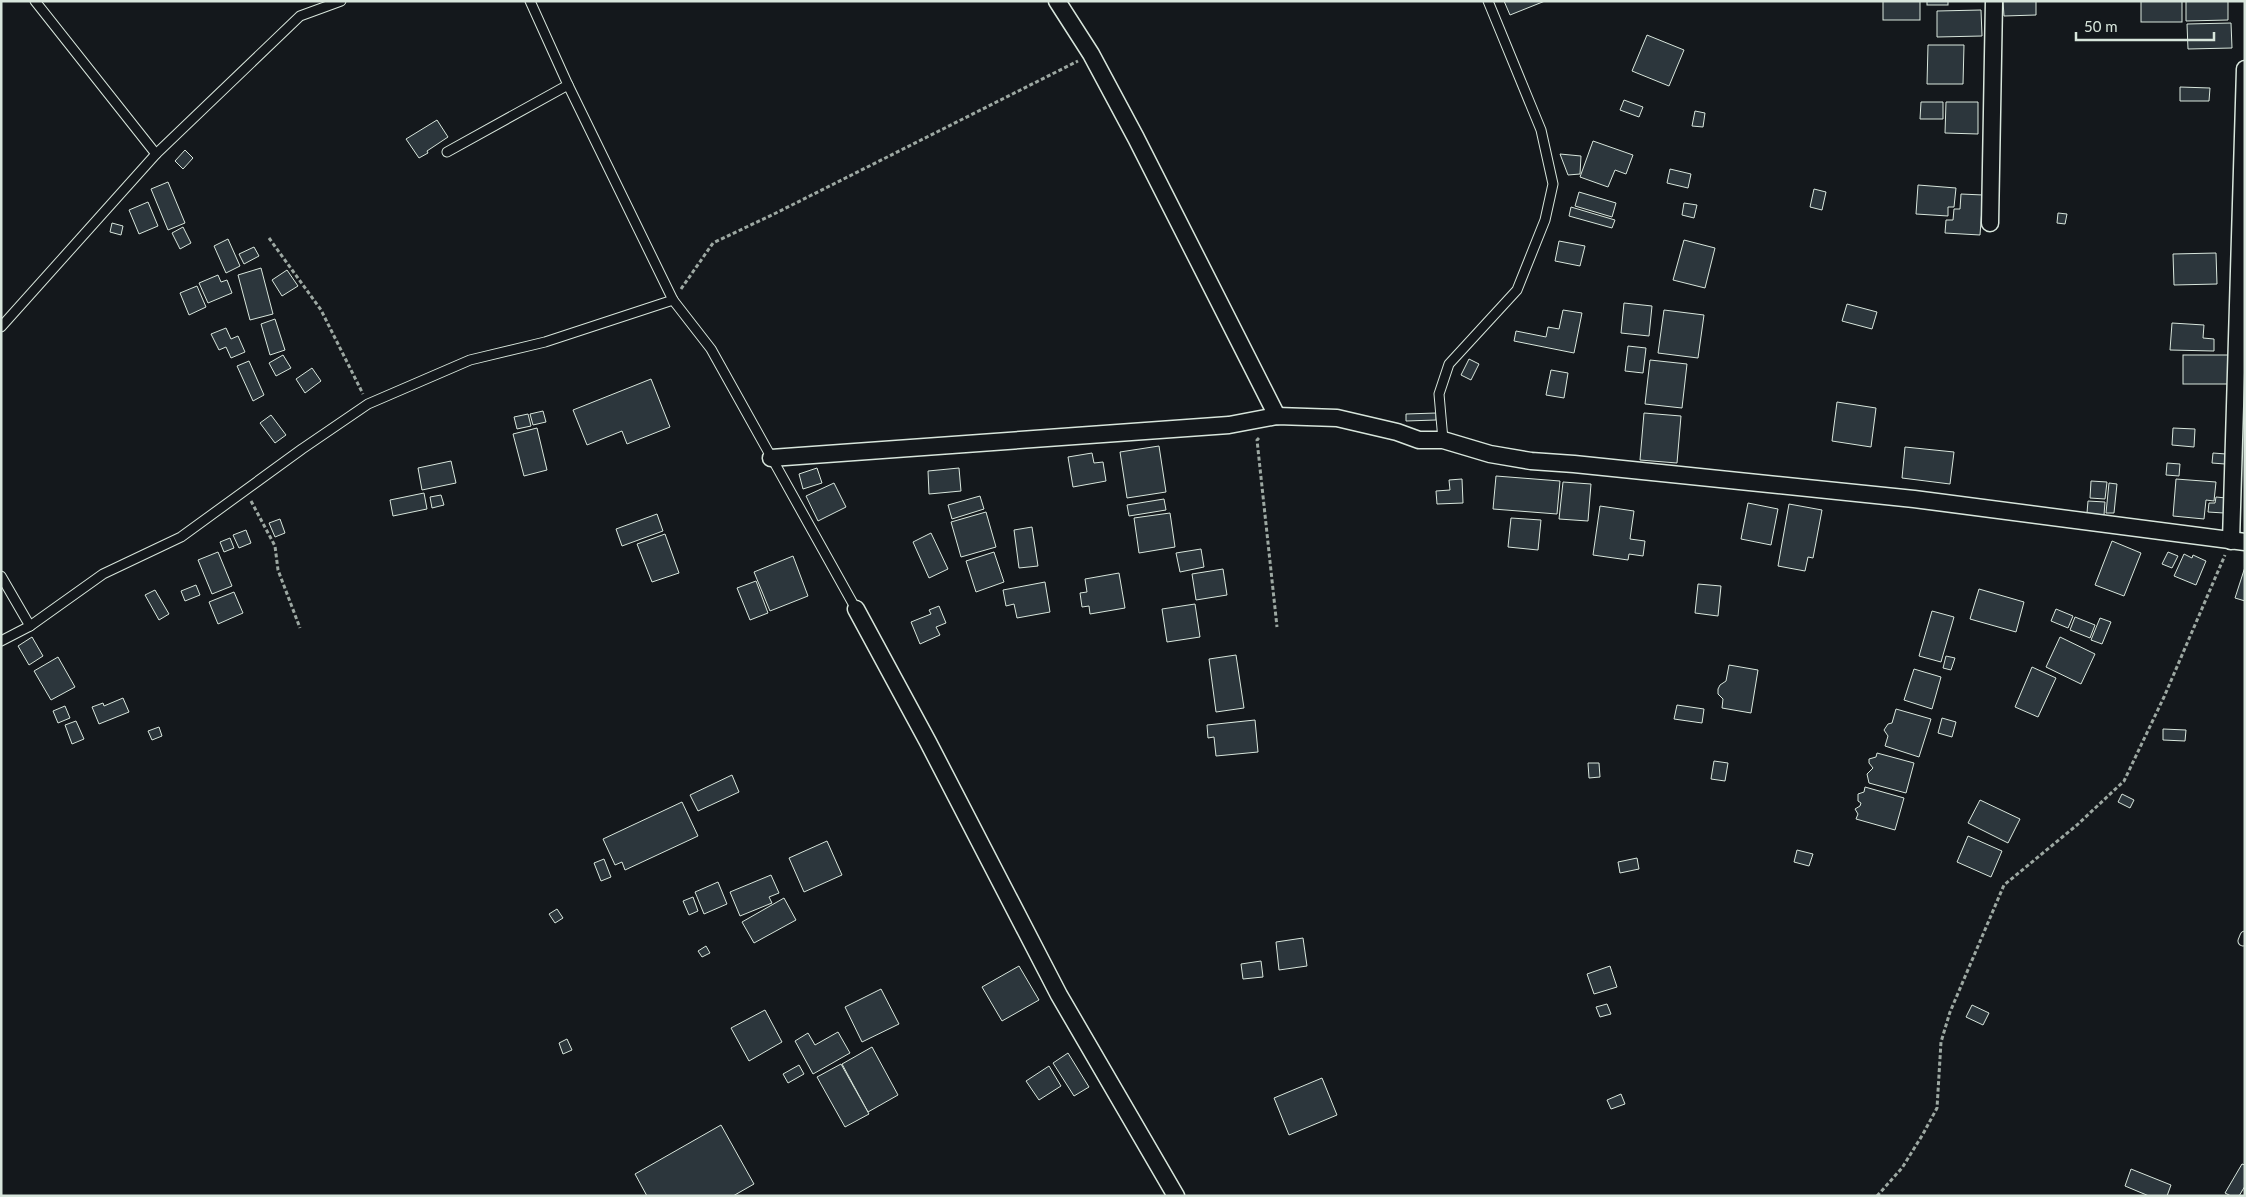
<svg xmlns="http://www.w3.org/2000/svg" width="2246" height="1197" font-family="Lato,sans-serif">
	<rect width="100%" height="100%" fill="#14181c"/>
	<g fill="#2c363c" stroke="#d8e6dc">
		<polygon points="1504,1 1545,1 1510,15"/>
		<rect x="1883" y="1" width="37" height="19"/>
		<rect x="1927" y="1" width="21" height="4"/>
		<polygon points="2003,1 2036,1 2036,15 2004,16"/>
		<rect x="2141" y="1" width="41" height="21"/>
		<polygon points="2186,1 2228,1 2228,20 2186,21"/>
		<polygon points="1981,10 1982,36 1937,37 1937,11"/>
		<polygon points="2231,23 2232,48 2188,49 2187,24"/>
		<polygon points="1647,35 1684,50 1669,86 1632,71"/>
		<polygon points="1928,45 1964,45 1963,84 1927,84"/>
		<polygon points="2180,87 2210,88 2209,101 2180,101"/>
		<polygon points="1624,100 1643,107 1639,117 1620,110"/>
		<polygon points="1921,102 1943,102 1943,119 1920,119"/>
		<polygon points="1946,102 1978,102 1978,134 1945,133"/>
		<polygon points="1695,111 1705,113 1703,127 1692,126"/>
		<polygon points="437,120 448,137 427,151 428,153 419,158 406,139"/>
		<polygon points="1593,141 1633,155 1626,174 1615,170 1608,187 1580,177"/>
		<polygon points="185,150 193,158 183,169 175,161"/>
		<polygon points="1560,154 1581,156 1580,174 1568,175"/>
		<polygon points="1670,169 1691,174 1688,188 1667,183"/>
		<polygon points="168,182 185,223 168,230 151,189"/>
		<polygon points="1918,185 1956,188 1954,207 1948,207 1948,216 1916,214"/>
		<polygon points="1814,189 1826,192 1822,210 1810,207"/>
		<polygon points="1579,192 1616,203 1612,217 1575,206"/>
		<polygon points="1961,194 1983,195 1980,235 1945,233 1946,220 1953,220 1954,209 1960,209"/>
		<polygon points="148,202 158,226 139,234 129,210"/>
		<polygon points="1684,203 1697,205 1694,218 1682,215"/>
		<polygon points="1571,207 1615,220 1612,228 1569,216"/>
		<polygon points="2058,213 2067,214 2065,224 2057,223"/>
		<polygon points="112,223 123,226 121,235 110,232"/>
		<polygon points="183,227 191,243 180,249 172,233"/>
		<polygon points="228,239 240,266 226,273 214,246"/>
		<polygon points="1684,240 1715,248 1705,288 1673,280"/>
		<polygon points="1559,241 1585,246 1580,266 1555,261"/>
		<polygon points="254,247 259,256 244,264 239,254"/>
		<polygon points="2216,253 2217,284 2174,285 2173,254"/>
		<polygon points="261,268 273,314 250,320 238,275"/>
		<polygon points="287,270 298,286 282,296 272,280"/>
		<polygon points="218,275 221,282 227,280 232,293 208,303 199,283"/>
		<polygon points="197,286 206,307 189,315 180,293"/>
		<polygon points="1624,303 1652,306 1649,336 1621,333"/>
		<polygon points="1847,304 1877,312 1872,329 1842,321"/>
		<polygon points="1563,310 1582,313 1574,353 1514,341 1516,331 1546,337 1548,327 1559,329"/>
		<polygon points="1664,310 1704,315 1698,358 1658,353"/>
		<polygon points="275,319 285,350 270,355 261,324"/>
		<polygon points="2172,323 2204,325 2203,338 2214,339 2214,351 2170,350"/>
		<polygon points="226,328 231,339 238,336 245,352 231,358 226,347 219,350 211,334"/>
		<polygon points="1628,346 1646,348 1643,373 1625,371"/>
		<polygon points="283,355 291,368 276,376 269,363"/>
		<rect x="2183" y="355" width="46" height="29"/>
		<polygon points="1469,359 1479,364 1471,380 1461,375"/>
		<polygon points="1650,360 1687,364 1682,408 1645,404"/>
		<polygon points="249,361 264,395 253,401 237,366"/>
		<polygon points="312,368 321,381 305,393 296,379"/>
		<polygon points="1551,370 1568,373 1564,398 1546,395"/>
		<polygon points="651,379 670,427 627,444 622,431 587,445 573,410"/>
		<polygon points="1837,402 1876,408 1871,447 1832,441"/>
		<polygon points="543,411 546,422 533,425 530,414"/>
		<polygon points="1436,413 1436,420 1406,421 1406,414"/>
		<polygon points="1644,413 1681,416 1677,463 1640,460"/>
		<polygon points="528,414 531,426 517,429 514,417"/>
		<polygon points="271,415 286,435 275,443 260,423"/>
		<polygon points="537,428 547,470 524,476 513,434"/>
		<polygon points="2173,428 2195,429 2194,447 2172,445"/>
		<polygon points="1159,446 1166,492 1127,498 1120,452"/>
		<polygon points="1905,447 1954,452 1950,484 1902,478"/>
		<polygon points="1092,453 1094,463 1103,462 1106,481 1073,487 1068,457"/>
		<polygon points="2213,453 2226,454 2225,464 2212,463"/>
		<polygon points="451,461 456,483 422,490 418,468"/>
		<polygon points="2167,463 2180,464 2179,476 2166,475"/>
		<polygon points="817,468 822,483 803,489 799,474"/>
		<polygon points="959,468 961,491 929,494 928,471"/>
		<polygon points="1496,476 1560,481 1557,514 1493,509"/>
		<polygon points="1462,479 1463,503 1437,504 1436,491 1450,490 1449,480"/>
		<polygon points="2176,479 2216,482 2214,501 2206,500 2204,519 2173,516"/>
		<polygon points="2091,481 2107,482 2105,499 2090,498"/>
		<polygon points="1563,482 1591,484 1588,521 1559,519"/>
		<polygon points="834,483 846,507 818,521 806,496"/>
		<polygon points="2109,483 2117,484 2114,513 2106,513"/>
		<polygon points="424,493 427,509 393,516 390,500"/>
		<polygon points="441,495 444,505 432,508 430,497"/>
		<polygon points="980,496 984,509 952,519 948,505"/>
		<polygon points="2216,497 2226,498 2224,513 2208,512 2209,503 2215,503"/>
		<polygon points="1164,499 1166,510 1129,516 1127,505"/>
		<polygon points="2088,501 2105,502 2104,515 2087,513"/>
		<polygon points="1748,503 1778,509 1771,545 1741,539"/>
		<polygon points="1789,504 1822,510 1813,558 1808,557 1805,571 1778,566"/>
		<polygon points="1600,506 1634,511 1630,539 1645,541 1643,556 1629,554 1628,560 1593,555"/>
		<polygon points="986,512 996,547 961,557 951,522"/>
		<polygon points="1170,513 1175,547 1139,553 1134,518"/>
		<polygon points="657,514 663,531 622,546 616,529"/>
		<polygon points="1511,518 1541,520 1538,550 1508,547"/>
		<polygon points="280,519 285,533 275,537 269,523"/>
		<polygon points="1032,527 1038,566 1019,568 1014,530"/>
		<polygon points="246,530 251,543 239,548 233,535"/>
		<polygon points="931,533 948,569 929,578 913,542"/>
		<polygon points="665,534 679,573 652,582 637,544"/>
		<polygon points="230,538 234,548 224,552 220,542"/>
		<polygon points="2112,541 2141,553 2124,596 2095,585"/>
		<polygon points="1201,549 1204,567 1180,572 1176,553"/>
		<polygon points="218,552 232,586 212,594 198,560"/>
		<polygon points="994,552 1004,582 976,592 966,561"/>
		<polygon points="2168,552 2178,556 2172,568 2162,564"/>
		<polygon points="2184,554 2192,558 2193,555 2206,561 2196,585 2174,576"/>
		<polygon points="793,556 808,596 770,611 754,572"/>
		<polygon points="2245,567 2245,601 2235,598"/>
		<polygon points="1223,569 1227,595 1196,600 1192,574"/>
		<polygon points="1119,573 1125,608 1090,614 1089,606 1082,607 1080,593 1087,592 1085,579"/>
		<polygon points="756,581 768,613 750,620 737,588"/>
		<polygon points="1045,582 1050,612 1017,618 1014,604 1006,606 1003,590"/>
		<polygon points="1698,584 1721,586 1718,616 1695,613"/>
		<polygon points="196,585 200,595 185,601 181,591"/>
		<polygon points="1979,589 2024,602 2016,632 1970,619"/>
		<polygon points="155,590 169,614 159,620 145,595"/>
		<polygon points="234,592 243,613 218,624 209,602"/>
		<polygon points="1195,604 1200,637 1167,642 1162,609"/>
		<polygon points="939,606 946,623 936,627 940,635 920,644 911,622 931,614 929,610"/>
		<polygon points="2056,609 2073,616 2068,628 2051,621"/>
		<polygon points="1932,611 1954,617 1941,662 1919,656"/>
		<polygon points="2075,617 2095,625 2090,638 2070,630"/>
		<polygon points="2100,618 2111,622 2102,644 2091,640"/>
		<polygon points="32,637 43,656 29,665 18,646"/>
		<polygon points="2060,637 2095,654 2081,684 2046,667"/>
		<polygon points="1236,655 1244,708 1216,712 1209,659"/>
		<polygon points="1946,656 1955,658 1951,670 1943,668"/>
		<polygon points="58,657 75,687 51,700 34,671"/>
		<polygon points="1729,665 1758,670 1751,713 1722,708 1723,699 1718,694 1718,689 1720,685 1726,681"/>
		<polygon points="2032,667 2056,678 2038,717 2015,707"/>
		<polygon points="1914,669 1941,677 1932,709 1904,700"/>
		<polygon points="123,698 129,712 99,724 92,707 103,703 104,706"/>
		<polygon points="1677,705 1704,709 1702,723 1674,719"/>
		<polygon points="65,706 70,718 58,723 53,711"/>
		<polygon points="1896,709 1931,719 1919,757 1885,746 1888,736 1884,730 1888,724 1892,723"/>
		<polygon points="1942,718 1956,722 1952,737 1938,733"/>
		<polygon points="1255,720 1258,752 1216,756 1214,737 1208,738 1207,725"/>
		<polygon points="76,721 84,739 72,744 65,725"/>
		<polygon points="159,727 162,736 152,740 148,731"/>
		<polygon points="2163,729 2186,730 2185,741 2163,740"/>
		<polygon points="1877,753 1914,763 1906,793 1869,783 1867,774 1873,768 1869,763 1869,759 1876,757"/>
		<polygon points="1714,761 1728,763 1725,781 1711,779"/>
		<polygon points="1588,763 1599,763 1600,777 1589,778"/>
		<polygon points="732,775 739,792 698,811 690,795"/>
		<polygon points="1865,787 1904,798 1895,830 1856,819 1858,814 1855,809 1860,806 1861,803 1858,801 1858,794 1864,792"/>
		<polygon points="2122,794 2134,800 2130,808 2118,802"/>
		<polygon points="1980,800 2020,819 2008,843 1968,823"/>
		<polygon points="682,802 698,836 625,870 622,862 615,865 603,839"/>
		<polygon points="1968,836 2002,851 1991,877 1957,862"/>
		<polygon points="827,841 842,875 804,892 789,858"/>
		<polygon points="1797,850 1813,854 1809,866 1794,862"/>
		<polygon points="1637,858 1639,869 1620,873 1618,862"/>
		<polygon points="604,859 611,877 601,881 594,863"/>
		<polygon points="771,875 779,893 769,897 772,903 740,916 730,892"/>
		<polygon points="718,882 727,904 704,914 695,892"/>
		<polygon points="693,897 698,911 689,915 683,901"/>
		<polygon points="784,898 796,920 754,943 742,922"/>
		<polygon points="557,909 563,918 555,923 549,914"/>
		<polygon points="1303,938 1307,966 1279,970 1276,942"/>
		<polygon points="706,946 710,953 702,957 698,951"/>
		<polygon points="1261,961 1263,977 1243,979 1241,964"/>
		<polygon points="1019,966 1039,1000 1002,1021 982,987"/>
		<polygon points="1610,966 1617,987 1594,994 1587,974"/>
		<polygon points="881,989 899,1024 862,1042 845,1007"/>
		<polygon points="1607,1004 1611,1014 1600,1017 1596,1007"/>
		<polygon points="1972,1005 1989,1013 1983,1025 1966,1017"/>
		<polygon points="765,1010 782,1042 749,1061 731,1028"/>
		<polygon points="838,1032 850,1053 813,1074 795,1041 808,1033 815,1045"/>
		<polygon points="567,1039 572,1050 563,1054 559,1043"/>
		<polygon points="872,1047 898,1095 868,1112 842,1064"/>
		<polygon points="1068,1053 1089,1087 1074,1096 1053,1063"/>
		<polygon points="841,1064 869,1114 845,1127 817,1077"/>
		<polygon points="799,1065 804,1074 788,1083 783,1074"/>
		<polygon points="1049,1066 1061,1086 1039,1100 1026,1081"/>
		<polygon points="1322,1078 1337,1115 1289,1135 1274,1098"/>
		<polygon points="1621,1094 1625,1104 1611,1109 1607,1100"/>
		<polygon points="721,1125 754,1184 733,1196 647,1196 635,1174"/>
		<polygon points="2242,1164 2245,1165 2245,1186 2239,1196 2231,1196 2225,1193"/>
		<polygon points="2131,1169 2171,1185 2167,1196 2149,1196 2125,1186"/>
	</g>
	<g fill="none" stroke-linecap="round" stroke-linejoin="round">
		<g stroke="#d8e6dc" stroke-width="11">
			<g id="service">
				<polyline points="35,1 156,154"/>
				<polyline points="568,85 673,300 711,349 856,609"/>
				<polyline points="447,152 568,85 530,1"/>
				<polyline points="1,327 156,154 300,16 341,1"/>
				<polyline points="1443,440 1439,394 1449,364 1517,290 1545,220 1553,184 1541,130 1488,1"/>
				<polyline points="1,576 30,626"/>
				<polyline points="1,641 30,626 103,574 181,537 302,449 368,404 470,360 545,342 673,300"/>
				<polyline points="2243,941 2245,936"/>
			</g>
		</g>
		<g stroke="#d8e6dc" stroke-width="19">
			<g id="minor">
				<polyline points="1057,1 1091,54 1136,138 1277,416"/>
				<polyline points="1990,223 1994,1"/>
				<polyline points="771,458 1229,425 1277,416 1337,418 1397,432 1419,440 1443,440 1490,454 1531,461 1574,464 1914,499 2245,542"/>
				<polyline points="2231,541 2245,69"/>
				<polyline points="856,609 928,742 1059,995 1176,1196"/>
			</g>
		</g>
		<g stroke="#9da8a2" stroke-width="3" stroke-dasharray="4 2.5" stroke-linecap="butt">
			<polyline points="269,238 321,310 363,394"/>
			<polyline points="681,289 713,243 776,213 1078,61"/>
			<polyline points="1259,438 1257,440 1277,627"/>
			<polyline points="251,501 275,546 278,570 300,628"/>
			<polyline points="1877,1196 1902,1168 1923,1134 1937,1108 1941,1042 1950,1012 2004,885 2077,825 2124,781 2164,697 2225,555"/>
		</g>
		<use href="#service" stroke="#14181c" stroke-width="9"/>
		<use href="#minor" stroke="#14181c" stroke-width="16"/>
	</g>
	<rect width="2246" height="1197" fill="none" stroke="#d8e6dc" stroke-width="5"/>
	<path d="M2076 32v8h138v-8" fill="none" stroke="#d8e6dc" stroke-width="2.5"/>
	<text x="2084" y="32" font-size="15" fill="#d8e6dc" stroke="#14181c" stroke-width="4" paint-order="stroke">50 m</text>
</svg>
